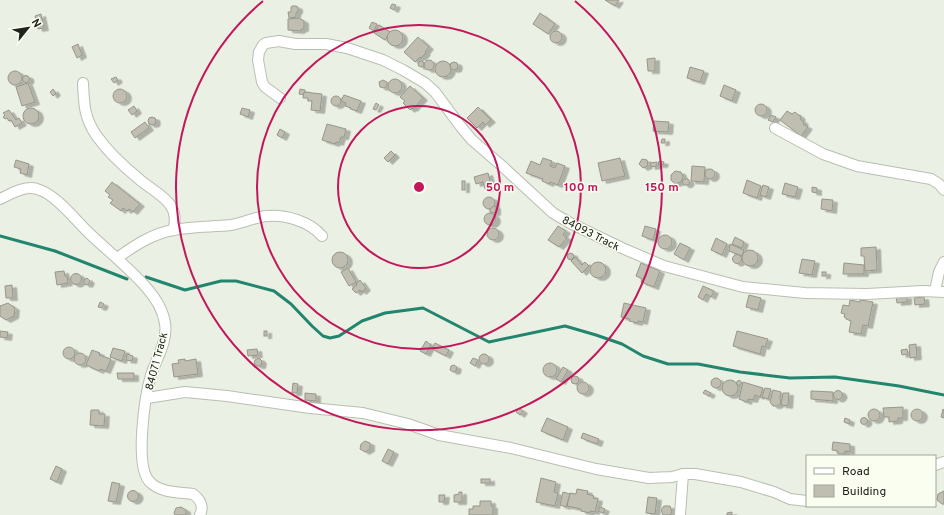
<svg xmlns="http://www.w3.org/2000/svg" width="944" height="515" font-family="Overpass,sans-serif">
	<defs>
		<filter id="shadow"><feDropShadow dx="4.5" dy="2.5" stdDeviation="0" flood-color="#0004"/></filter>
	</defs>
	<rect width="100%" height="100%" fill="#ebf0e4"/>
	<g fill="none" stroke-linecap="round" stroke-linejoin="round">
		<g stroke="#22856e" stroke-width="3">
			<polyline points="0,236 55,251 127,279"/>
			<polyline points="146,277 185,290 221,281 236,281 274,291 291,304 312,326 323,336 330,338 339,336 362,321 385,313 423,308 489,342 565,326 596,335 622,344 643,356 668,364 698,364 740,372 790,378 835,377 899,386 944,395"/>
		</g>
	</g>
	<g fill="#bfbeb1" stroke="#97968a" filter="url(#shadow)">
		<polygon points="605,0 619,0 615,6"/>
		<polygon points="392,4 396,5 394,10 390,8"/>
		<polygon points="292,6 296,6 298,7 298,11 296,13 296,17 289,18 288,12 291,12 291,7"/>
		<polygon points="540,13 555,24 548,34 533,24"/>
		<polygon points="41,14 44,28 38,29 35,16"/>
		<polygon points="299,18 304,21 304,29 302,29 300,31 288,30 288,19"/>
		<polygon points="372,22 377,24 374,31 369,28"/>
		<polygon points="379,25 390,32 385,40 374,33"/>
		<circle cx="395" cy="38" r="8"/>
		<circle cx="556" cy="37" r="6"/>
		<polygon points="418,37 429,47 425,52 426,53 421,58 420,57 415,62 404,52"/>
		<polygon points="78,44 82,55 77,58 72,47"/>
		<polygon points="655,58 655,71 648,71 647,59"/>
		<circle cx="429" cy="65" r="5"/>
		<circle cx="421" cy="64" r="3"/>
		<circle cx="443" cy="69" r="8"/>
		<circle cx="454" cy="66" r="4"/>
		<polygon points="690,67 704,71 700,82 687,78"/>
		<circle cx="15" cy="78" r="7"/>
		<circle cx="26" cy="79" r="3.5"/>
		<polygon points="116,77 118,80 114,83 111,79"/>
		<circle cx="395" cy="86" r="7"/>
		<polygon points="383,80 387,82 387,86 384,88 380,87 379,82"/>
		<polygon points="28,83 35,102 22,106 16,87"/>
		<polygon points="724,85 736,90 732,101 720,96"/>
		<polygon points="410,86 423,98 413,109 412,108 410,110 403,103 405,101 400,97"/>
		<polygon points="53,89 56,93 53,96 50,92"/>
		<polygon points="300,89 305,90 304,95 299,94"/>
		<circle cx="120" cy="96" r="7"/>
		<polygon points="304,92 322,94 320,111 311,110 312,101 308,101 308,98 303,98"/>
		<polygon points="344,95 361,101 357,111 351,109 351,108 345,106 346,103 341,101"/>
		<circle cx="336" cy="101" r="5"/>
		<polygon points="376,103 379,105 376,110 373,109"/>
		<circle cx="761" cy="110" r="6"/>
		<polygon points="134,106 137,111 132,115 128,110"/>
		<polygon points="478,107 491,120 485,125 483,122 477,128 467,118"/>
		<polygon points="242,108 250,110 248,117 240,114"/>
		<circle cx="31" cy="116" r="8"/>
		<polygon points="9,110 16,120 19,118 22,123 15,127 11,120 9,121 7,118 5,119 3,117 5,115 3,113"/>
		<polygon points="787,111 792,114 795,112 801,117 800,119 804,122 803,124 808,127 801,136 780,120"/>
		<polygon points="771,115 776,117 773,122 768,120"/>
		<circle cx="152" cy="121" r="4"/>
		<polygon points="654,121 669,122 668,132 653,131"/>
		<polygon points="145,122 149,128 135,138 131,132"/>
		<polygon points="327,124 346,129 344,137 341,137 339,143 336,142 335,144 322,140"/>
		<polygon points="280,129 285,132 282,138 277,135"/>
		<polygon points="662,139 665,139 665,143 661,143"/>
		<polygon points="391,151 395,155 388,162 384,158"/>
		<polygon points="543,158 552,161 550,166 555,168 557,163 565,166 558,185 550,182 549,184 542,181 543,179 526,173 531,161 540,165"/>
		<polygon points="620,158 625,176 602,181 598,163"/>
		<polygon points="642,159 647,160 648,166 643,168 639,164"/>
		<polygon points="16,160 29,164 27,175 20,173 21,169 14,167"/>
		<polygon points="659,161 664,162 663,165 658,165"/>
		<polygon points="657,162 657,166 651,167 650,163"/>
		<polygon points="692,166 705,167 704,182 691,181"/>
		<circle cx="710" cy="174" r="5"/>
		<polygon points="675,171 681,172 683,177 681,182 675,184 671,180 671,175"/>
		<polygon points="488,173 492,188 485,189 483,182 476,184 474,177"/>
		<polygon points="684,179 688,179 690,182 688,185 684,185 682,182"/>
		<polygon points="747,180 761,186 757,198 743,193"/>
		<rect x="462" y="181" width="3" height="9"/>
		<polygon points="112,182 140,204 133,212 129,209 127,211 123,208 121,211 110,203 113,200 108,197 110,195 105,191"/>
		<polygon points="785,183 798,187 795,197 782,194"/>
		<polygon points="763,185 769,187 766,197 760,195"/>
		<polygon points="812,187 817,188 817,193 812,192"/>
		<circle cx="489" cy="203" r="6"/>
		<polygon points="822,199 833,200 832,211 821,209"/>
		<polygon points="494,206 496,206 496,213 494,213 490,212 490,209"/>
		<circle cx="490" cy="219" r="6"/>
		<polygon points="558,226 566,231 563,235 567,238 559,247 548,240"/>
		<polygon points="645,226 656,229 653,240 642,236"/>
		<circle cx="493" cy="234" r="6"/>
		<circle cx="665" cy="242" r="7"/>
		<polygon points="735,237 744,242 742,248 732,244"/>
		<polygon points="716,238 727,244 722,255 711,250"/>
		<polygon points="680,243 690,248 684,260 674,254"/>
		<polygon points="730,244 744,250 742,256 729,251"/>
		<polygon points="876,247 877,270 865,271 864,256 861,256 861,248"/>
		<circle cx="750" cy="258" r="8"/>
		<circle cx="340" cy="260" r="8"/>
		<polygon points="570,253 573,254 574,257 571,260 568,259 567,255"/>
		<circle cx="737" cy="259" r="4.5"/>
		<polygon points="575,257 582,265 585,262 589,266 582,273 571,261"/>
		<polygon points="802,259 815,261 812,275 799,273"/>
		<circle cx="598" cy="270" r="8"/>
		<polygon points="641,263 660,271 654,287 641,282 642,279 636,276"/>
		<polygon points="844,263 864,265 864,274 843,274"/>
		<polygon points="348,268 356,282 349,286 341,272"/>
		<polygon points="64,271 65,276 67,276 68,283 57,285 55,272"/>
		<rect x="822" y="272" width="4" height="4"/>
		<circle cx="76" cy="279" r="5.5"/>
		<polygon points="87,278 90,281 88,285 84,284 84,280"/>
		<polygon points="360,280 366,288 362,292 360,290 356,293 352,289 357,285 356,284"/>
		<polygon points="12,285 13,298 6,298 5,286"/>
		<polygon points="703,286 714,291 711,297 706,294 703,300 698,297"/>
		<polygon points="749,295 761,298 758,310 746,307"/>
		<polygon points="907,296 907,302 897,303 896,297"/>
		<polygon points="924,297 925,304 915,305 914,298"/>
		<polygon points="850,300 860,302 860,300 873,302 868,326 863,325 861,334 849,332 851,321 846,319 846,318 844,317 845,314 841,313 843,305 849,306"/>
		<polygon points="100,302 104,304 102,308 98,307"/>
		<polygon points="8,303 15,308 14,316 6,320 0,316 0,306"/>
		<polygon points="624,303 646,308 643,322 638,321 638,323 629,321 630,319 621,317"/>
		<polygon points="0,331 8,332 7,338 0,337"/>
		<rect x="264" y="331" width="3" height="5"/>
		<polygon points="737,331 768,339 765,347 762,346 760,354 733,346"/>
		<polygon points="426,341 431,345 426,354 420,351"/>
		<polygon points="435,343 449,350 446,356 432,349"/>
		<polygon points="916,344 917,357 910,358 909,345"/>
		<circle cx="69" cy="353" r="6"/>
		<polygon points="113,348 125,351 122,361 110,357"/>
		<polygon points="257,349 258,355 248,356 247,350"/>
		<polygon points="907,349 908,354 902,355 901,350"/>
		<polygon points="92,350 100,353 99,355 111,359 106,371 100,369 99,371 86,365"/>
		<circle cx="80" cy="359" r="6"/>
		<circle cx="484" cy="359" r="5"/>
		<polygon points="127,354 133,356 132,361 126,360"/>
		<polygon points="259,358 262,361 261,366 258,366 254,364 255,360"/>
		<polygon points="473,358 478,360 475,366 470,363"/>
		<polygon points="185,359 185,361 196,359 198,374 174,377 172,364 179,363 178,360"/>
		<circle cx="550" cy="370" r="7"/>
		<polygon points="454,365 457,367 456,371 453,372 450,370 451,366"/>
		<polygon points="563,367 568,370 561,382 556,379"/>
		<polygon points="117,373 134,373 134,379 118,379"/>
		<circle cx="575" cy="380" r="4"/>
		<circle cx="716" cy="383" r="5"/>
		<circle cx="739" cy="383" r="2.5"/>
		<circle cx="730" cy="388" r="8"/>
		<circle cx="583" cy="388" r="6"/>
		<polygon points="743,382 763,388 760,397 755,395 753,400 748,399 747,402 739,399"/>
		<polygon points="293,383 298,384 297,393 292,393"/>
		<polygon points="765,388 771,389 768,399 762,397"/>
		<polygon points="705,390 711,393 709,396 703,393"/>
		<polygon points="773,390 781,392 780,398 781,403 777,406 773,406 770,402"/>
		<circle cx="838" cy="395" r="4.5"/>
		<polygon points="811,391 833,392 833,401 811,399"/>
		<polygon points="305,393 316,394 316,401 305,400"/>
		<polygon points="783,393 789,393 788,406 781,405"/>
		<polygon points="903,407 903,418 898,418 898,421 889,422 889,417 884,417 883,408"/>
		<polygon points="519,408 523,411 520,415 516,412"/>
		<polygon points="943,409 944,410 944,418 941,417"/>
		<circle cx="917" cy="415" r="6"/>
		<circle cx="874" cy="415" r="6"/>
		<polygon points="91,410 99,410 99,414 105,414 104,426 90,425"/>
		<circle cx="864" cy="421" r="3.5"/>
		<polygon points="547,418 568,427 563,440 541,431"/>
		<polygon points="845,418 850,420 849,424 844,422"/>
		<polygon points="583,433 599,439 597,444 581,438"/>
		<polygon points="365,441 370,443 370,449 365,452 360,449 361,444"/>
		<polygon points="833,442 850,444 850,452 845,451 844,454 838,454 838,451 832,450"/>
		<polygon points="388,449 394,452 388,464 382,461"/>
		<polygon points="56,466 62,469 57,482 50,479"/>
		<polygon points="541,478 556,482 554,492 558,493 555,506 536,502"/>
		<rect x="481" y="479" width="9" height="4"/>
		<polygon points="112,482 120,484 116,502 108,501"/>
		<polygon points="577,489 588,491 587,494 594,496 593,498 598,499 595,512 590,511 590,513 581,511 581,509 567,506 570,493 576,494"/>
		<circle cx="133" cy="496" r="5.5"/>
		<polygon points="944,491 944,504 942,504 937,500 938,494"/>
		<polygon points="459,492 462,492 462,502 454,502 454,495 459,494"/>
		<polygon points="563,492 570,494 566,507 560,505"/>
		<polygon points="439,495 445,495 444,502 439,502"/>
		<polygon points="648,497 657,498 655,514 646,513"/>
		<polygon points="480,501 491,501 491,506 493,506 493,515 469,515 469,509 473,509 473,506 480,506"/>
		<polygon points="664,506 670,506 672,512 670,515 663,515 661,510"/>
		<polygon points="181,507 186,510 186,515 175,515 174,513 176,508"/>
		<polygon points="600,507 605,509 603,513 598,511"/>
		<polygon points="732,512 732,515 727,515 727,513"/>
	</g>
	<g fill="none" stroke-linecap="round" stroke-linejoin="round">
		<g stroke="#b9beb2" stroke-width="12">
			<g id="street">
				<path d="M83,83C84,104 84,117 96,135C108,152 123,166 139,179C149,188 164,195 171,206C176,214 176,221 173,230"/>
				<polyline points="280,98 265,87 262,82 258,60 259,52 263,45 266,43 279,41 295,44 326,44 347,48 383,60 403,70 425,83 435,92 461,127 472,140 501,165 553,213 570,223 622,248 664,266 743,287 805,293 867,294 923,291 944,292"/>
				<polyline points="775,128 823,154 857,166 931,179 939,184 944,190"/>
				<path d="M0,199C11,194 25,185 37,189C56,194 76,221 90,234C108,251 128,267 145,286C154,296 163,310 165,323C168,342 156,359 151,375C145,395 134,467 150,482C160,493 179,492 193,494C201,500 204,506 200,515"/>
				<path d="M117,258C134,246 153,233 174,230C193,226 212,227 231,225C243,223 255,217 267,216C286,214 310,222 322,236"/>
				<polyline points="935,291 939,272 944,262"/>
				<polyline points="147,398 185,392 227,396 310,408 363,413 408,424 439,435 511,448 596,469 649,478 672,477 683,474 695,474 741,482 774,492 790,499 807,501"/>
				<polyline points="935,465 944,462"/>
				<polyline points="680,515 683,474"/>
			</g>
		</g>
		<use href="#street" stroke="#fff" stroke-width="10"/>
	</g>
	<g fill="none" stroke="#c2185b" stroke-width="2">
		<circle cx="419" cy="187" r="81"/>
		<circle cx="419" cy="187" r="162"/>
		<path d="M575 1A243 243 0 1 1 263 1"/>
	</g>
	<g text-anchor="middle" stroke-width="3" stroke-linejoin="round" paint-order="stroke">
		<g font-size="11" fill="#20221d" stroke="#f9fef1">
			<text transform="translate(591 233) rotate(27)" y="4">84093 Track</text>
			<text transform="translate(156 361) rotate(-75)" y="4">84071 Track</text>
		</g>
	</g>
	<circle cx="419" cy="187" r="6" fill="#c2185b" stroke="#f9fef1" stroke-width="2"/>
	<g font-size="12" text-anchor="middle" font-weight="bold" fill="#c2185b" stroke="#f9fef1" stroke-width="3" stroke-linejoin="round" paint-order="stroke">
		<text x="500" y="191">50 m</text>
		<text x="581" y="191">100 m</text>
		<text x="662" y="191">150 m</text>
	</g>
	<rect x="806" y="455" width="130" height="52" fill="#f9fef1" stroke="#a2a69c"/>
	<rect x="814" y="468" width="20" height="6" fill="#ffffff" stroke="#a2a69c"/>
	<text x="842" y="475" font-size="12" fill="#20221d">Road</text>
	<rect x="814" y="485" width="20" height="12" fill="#bfbeb1" stroke="#a2a69c"/>
	<text x="842" y="495" font-size="12" fill="#20221d">Building</text>
	<g transform="translate(28 28) rotate(60)" stroke="#f9fef1" stroke-width="3" paint-order="stroke">
	<path d="M0-3L7 15L0 10L-7 15Z" fill="#20221d"/>
	<text y="-6" font-size="11" font-weight="bold" text-anchor="middle" fill="#20221d">N</text>
	</g>
</svg>
